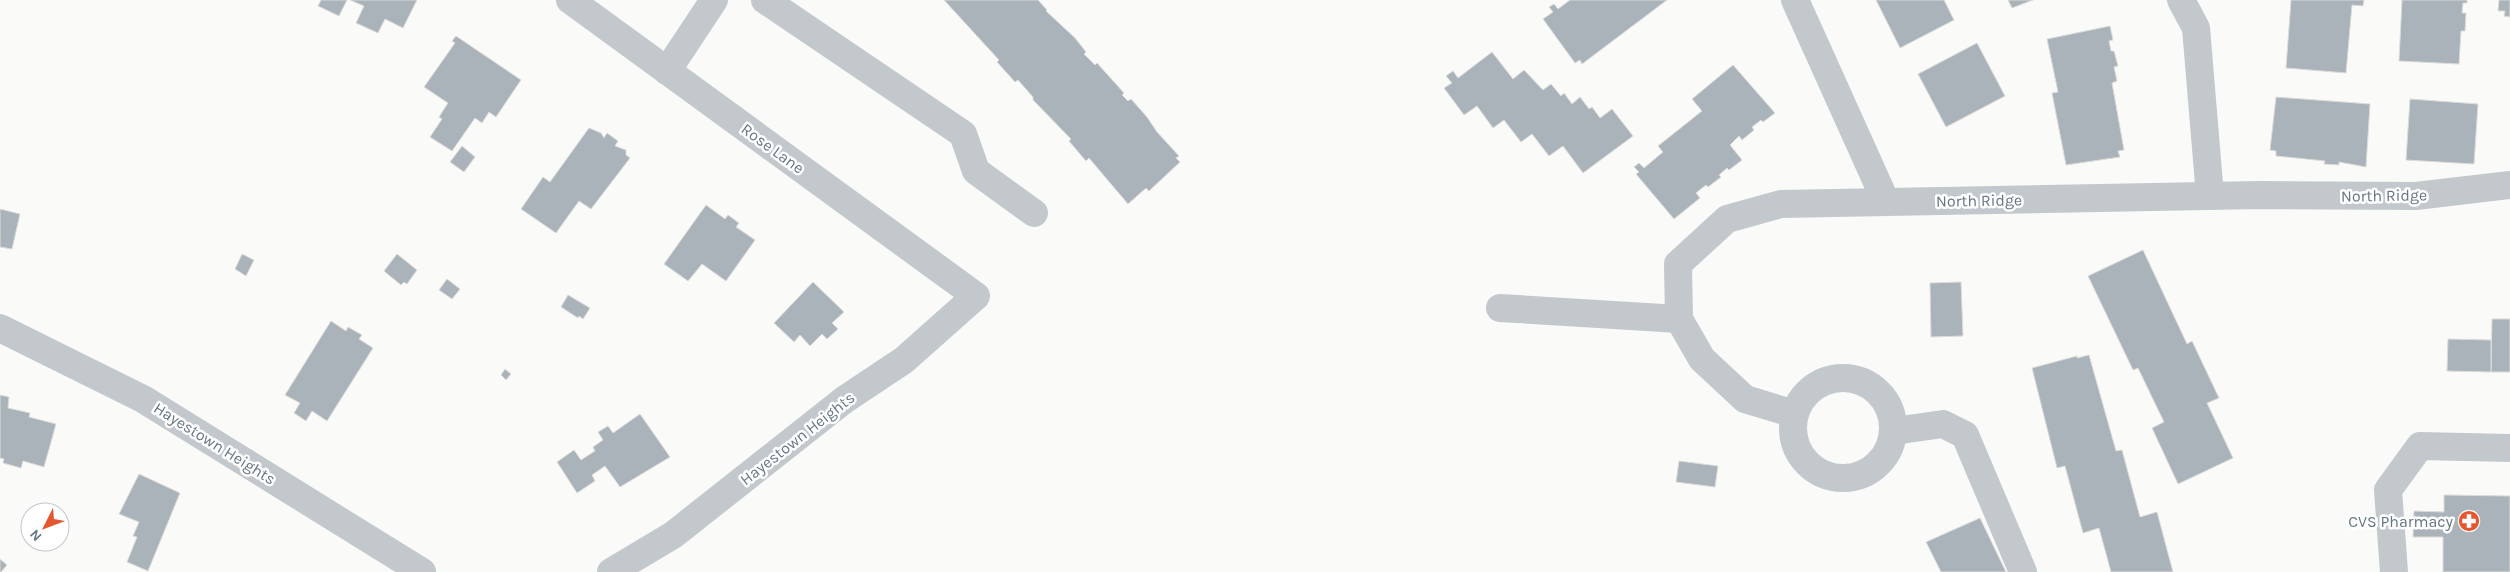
<svg xmlns="http://www.w3.org/2000/svg" width="2510" height="572" font-family="Karla,sans-serif">
	<rect width="100%" height="100%" fill="#fafaf8"/>
	<g fill="#aab3b9" stroke="#dcdcda">
		<polygon points="321,0 347,0 339,16 318,6"/>
		<polygon points="350,0 417,0 403,28 385,19 378,33 356,23 364,6"/>
		<polygon points="944,0 1038,0 1047,10 1046,11 1075,38 1086,52 1084,54 1095,65 1097,63 1124,93 1122,95 1128,101 1131,99 1147,117 1157,132 1179,156 1176,158 1180,162 1149,191 1146,188 1128,204 1089,158 1086,161 1069,141 1071,139 1033,100 1033,97 1018,80 1015,82 997,62 999,60"/>
		<polygon points="1570,0 1667,0 1582,64 1580,60 1575,63 1543,19 1553,12 1549,7 1554,4 1558,9"/>
		<polygon points="1876,0 1944,0 1954,20 1900,48"/>
		<polygon points="2008,0 2033,0 2012,8"/>
		<polygon points="2291,0 2364,0 2363,6 2352,5 2346,73 2286,68"/>
		<polygon points="2402,0 2467,0 2467,3 2463,3 2462,13 2466,13 2465,31 2461,31 2459,64 2399,61"/>
		<polygon points="2499,0 2510,0 2510,17 2504,16 2505,11 2498,11"/>
		<polygon points="2110,26 2113,40 2109,41 2111,51 2114,51 2118,66 2114,67 2117,81 2112,83 2124,150 2118,151 2120,157 2066,165 2052,93 2058,92 2047,39"/>
		<polygon points="456,36 521,80 496,117 489,112 482,123 475,118 452,151 430,137 442,119 439,117 448,103 424,87 455,43 452,41"/>
		<polygon points="1977,43 2005,96 1946,127 1918,74"/>
		<polygon points="1492,52 1513,79 1524,70 1543,90 1551,84 1561,96 1564,93 1572,104 1580,97 1589,109 1592,107 1600,118 1612,109 1633,136 1583,173 1563,146 1549,156 1532,134 1521,142 1504,120 1493,128 1477,106 1464,115 1444,88 1452,83 1446,76 1453,71 1458,78"/>
		<polygon points="1733,65 1775,113 1763,122 1761,120 1752,127 1754,130 1742,140 1739,136 1730,145 1742,160 1729,170 1727,168 1719,175 1721,177 1708,187 1706,185 1696,193 1700,198 1674,219 1636,174 1639,172 1634,167 1639,163 1644,168 1663,152 1658,146 1702,111 1692,99"/>
		<polygon points="2276,97 2370,104 2366,167 2339,162 2339,165 2324,164 2325,161 2276,156 2276,151 2270,150"/>
		<polygon points="2410,99 2478,104 2474,164 2406,160"/>
		<polygon points="589,128 601,133 604,138 607,133 618,141 615,146 626,150 626,155 630,158 591,209 579,201 556,233 521,209 543,177 550,182"/>
		<polygon points="462,146 475,157 464,172 450,162"/>
		<polygon points="706,205 725,219 728,215 739,223 736,227 755,240 726,281 702,264 688,281 664,264"/>
		<polygon points="0,209 20,214 12,249 0,247"/>
		<polygon points="2143,250 2187,344 2192,341 2219,398 2207,403 2233,458 2178,484 2152,428 2164,422 2138,368 2133,370 2088,276"/>
		<polygon points="242,254 254,260 246,276 235,269"/>
		<polygon points="397,254 417,270 407,284 404,282 401,285 384,271"/>
		<polygon points="447,279 460,289 452,299 439,290"/>
		<polygon points="813,282 844,312 832,323 838,329 827,339 822,334 810,346 800,335 794,342 774,323"/>
		<polygon points="1961,282 1963,336 1931,337 1930,283"/>
		<polygon points="568,295 590,308 583,319 579,316 578,318 561,307"/>
		<polygon points="2492,319 2510,319 2510,372 2491,372"/>
		<polygon points="331,321 346,331 348,327 362,335 359,339 373,348 327,421 312,411 306,421 294,413 300,403 285,395"/>
		<polygon points="2448,339 2491,340 2491,372 2447,371"/>
		<polygon points="2089,355 2116,451 2122,450 2140,517 2157,512 2173,572 2111,572 2099,528 2083,533 2065,466 2057,468 2032,368 2077,356 2077,358"/>
		<polygon points="505,369 511,374 506,380 501,375"/>
		<polygon points="0,395 9,397 8,408 30,413 29,417 56,424 44,467 23,461 21,468 3,463 4,459 0,458"/>
		<polygon points="640,414 670,457 620,487 605,466 592,475 595,481 577,493 557,462 574,450 581,460 595,451 593,447 603,440 598,432 608,426 613,433"/>
		<polygon points="1679,461 1718,466 1715,487 1676,482"/>
		<polygon points="139,474 180,493 148,571 127,562 137,537 133,536 139,522 119,514"/>
		<polygon points="2444,495 2510,496 2510,572 2443,572 2443,537 2413,537 2414,511 2444,512"/>
		<polygon points="1980,518 2006,572 1941,572 1926,542"/>
		<polygon points="0,559 7,565 1,572 0,572"/>
	</g>
	<g fill="none" stroke-linecap="round" stroke-linejoin="round">
		<g stroke="#c3c8cc" stroke-width="28">
			<polyline points="570,0 976,296 904,360 844,400 673,535 611,572"/>
			<polyline points="765,0 963,134 976,171 1034,213"/>
			<polyline points="1795,0 1886,202"/>
			<polyline points="2181,0 2196,28 2210,196"/>
			<polyline points="667,71 714,0"/>
			<polyline points="1500,308 1679,319"/>
			<polyline points="0,328 143,399 422,572"/>
			<circle cx="1843" cy="428" r="50"/>
			<polyline points="1794,414 1745,399 1702,359 1679,319 1678,264 1727,219 1781,204 2260,195 2416,196 2510,185"/>
			<polyline points="1894,431 1943,424 1965,435 2023,572"/>
			<polyline points="2394,572 2388,490 2420,446 2510,448"/>
		</g>
	</g>
	<defs>
		<g id="pharmacy-disc" transform="scale(1.125)"><circle r="9.5" fill="#e4572e" stroke="#fff"/><path d="M-2-6h4v4h4v4h-4v4h-4v-4h-4v-4h4Z" fill="#fff"/></g>
	</defs>
	<g fill-rule="evenodd">
		<use href="#pharmacy-disc" x="2469" y="521"/>
	</g>
	<g text-anchor="middle" stroke-width="5" stroke-linejoin="round" paint-order="stroke">
		<g font-size="16" fill="#657683" stroke="#fff">
			<text transform="translate(773 148) rotate(36)" y="6">Rose Lane</text>
			<text transform="translate(2384 195) rotate(-1)" y="6">North Ridge</text>
			<text transform="translate(1979 200) rotate(-1)" y="6">North Ridge</text>
			<text transform="translate(797 438) rotate(-38)" y="6">Hayestown Heights</text>
			<text transform="translate(215 443) rotate(32)" y="6">Hayestown Heights</text>
		</g>
		<g font-size="16" fill="#657683" stroke="#fff" text-anchor="end">
			<text x="2453" y="527">CVS Pharmacy</text>
		</g>
	</g>
	<g transform="translate(45 527) rotate(228)"><circle r="24" fill="#ffffff" stroke="#c1c8cd"/>
	<path d="M0-4L9 19L0 12L-9 19Z" fill="#e4572e"/>
	<text y="-8" font-size="14" font-weight="bold" text-anchor="middle" fill="#657683">N</text>
	</g>
</svg>
